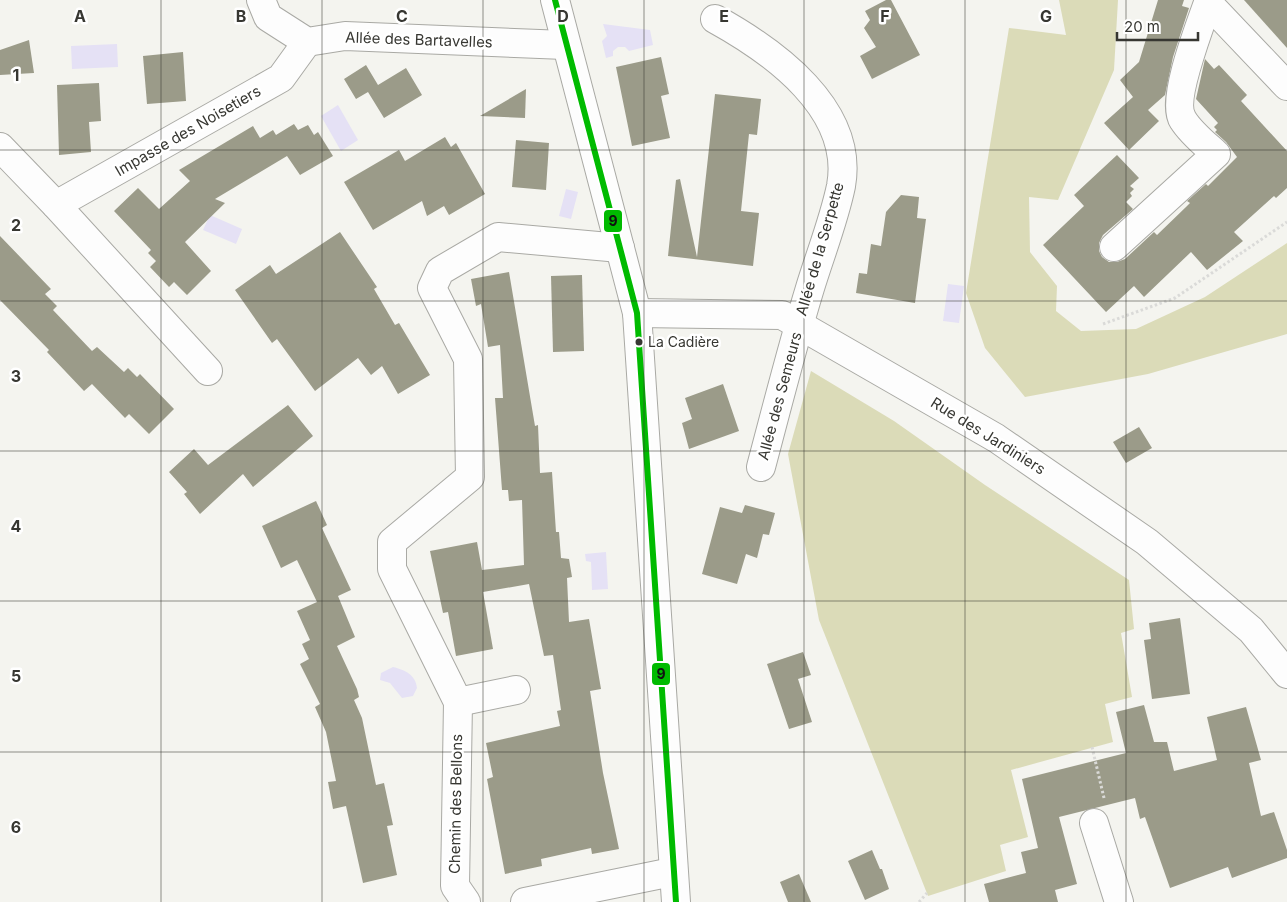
<svg xmlns="http://www.w3.org/2000/svg" width="1287" height="902" font-family="Inter,sans-serif">
	<rect width="100%" height="100%" fill="#f4f4ef"/>
	<g fill="#dbdbb8">
		<polygon points="1059,0 1118,0 1114,70 1058,200 1029,197 1030,252 1057,286 1056,311 1081,331 1136,329 1205,297 1287,243 1287,334 1148,374 1025,397 985,348 966,293 1009,28 1066,35"/>
		<polygon points="811,371 894,421 985,485 1129,580 1134,629 1121,633 1132,697 1105,704 1113,742 1011,770 1028,837 1000,845 1006,871 928,896 819,620 788,454"/>
	</g>
	<g fill="#e5e1f5">
		<polygon points="603,24 650,30 653,45 629,51 625,47 618,47 613,51 613,56 606,58 602,41 607,36"/>
		<polygon points="117,44 118,67 72,69 71,46"/>
		<polygon points="338,105 358,140 341,151 321,116"/>
		<polygon points="566,189 578,192 571,219 559,216"/>
		<polygon points="210,215 242,229 236,244 203,230"/>
		<polygon points="948,284 964,286 959,323 943,321"/>
		<polygon points="606,552 608,589 592,590 591,562 586,561 585,554"/>
		<path d="M393,667C405,670 416,675 417,688L413,696L402,698L390,683L380,680L381,673Z"/>
	</g>
	<g fill="#9b9b89">
		<polygon points="886,0 891,0 920,55 872,79 860,56 876,47 864,28 870,20 865,11"/>
		<polygon points="1158,0 1184,0 1182,6 1189,8 1173,57 1165,95 1148,110 1159,121 1129,150 1104,123 1133,97 1120,80 1139,62"/>
		<polygon points="1244,0 1287,0 1287,48"/>
		<polygon points="29,40 34,73 0,75 0,50"/>
		<polygon points="183,52 186,101 147,104 143,56"/>
		<polygon points="661,57 669,94 661,96 670,138 632,146 616,67"/>
		<polygon points="1205,59 1214,69 1219,65 1247,95 1241,101 1287,151 1287,188 1276,198 1274,196 1234,232 1243,241 1207,270 1191,252 1144,297 1134,286 1106,312 1043,245 1084,206 1074,195 1117,155 1139,178 1130,186 1134,189 1130,193 1132,196 1126,202 1133,209 1103,235 1099,243 1099,251 1102,257 1109,262 1117,262 1125,259 1154,232 1157,235 1186,207 1190,203 1187,201 1206,184 1208,186 1237,157 1226,142 1215,132 1217,130 1214,127 1218,123 1196,99"/>
		<polygon points="366,65 378,85 406,68 422,95 384,118 368,92 356,99 344,79"/>
		<polygon points="99,83 101,121 89,122 91,152 59,155 57,85"/>
		<polygon points="526,89 525,118 480,116"/>
		<polygon points="715,94 761,99 757,135 749,134 741,211 759,213 753,266 668,256 676,180 680,179 697,257"/>
		<polygon points="294,124 298,130 308,125 314,135 318,132 333,156 300,175 287,156 215,199 225,203 185,242 211,271 187,295 174,282 169,287 150,267 156,261 148,253 151,250 114,211 138,188 159,209 190,181 179,170 253,126 260,138 273,130 276,135"/>
		<polygon points="445,137 451,147 456,143 485,194 449,215 444,206 427,216 422,201 373,230 344,182 399,150 405,161"/>
		<polygon points="516,140 549,143 546,190 512,187"/>
		<polygon points="901,195 919,197 917,218 926,219 915,303 856,293 859,273 867,274 871,244 881,246 886,212"/>
		<polygon points="340,232 377,287 374,289 395,325 399,323 430,375 398,394 382,366 371,375 358,358 315,391 277,339 272,343 235,290 270,265 276,274"/>
		<polygon points="0,236 51,289 45,294 57,306 53,310 92,351 97,347 124,372 128,368 137,377 140,374 174,409 149,434 129,414 125,418 92,384 84,391 47,352 49,350 0,300"/>
		<polygon points="509,272 535,426 538,425 540,473 552,472 556,532 559,532 561,558 569,559 572,577 567,578 569,622 589,619 601,689 590,691 603,773 619,849 592,854 591,848 541,859 542,866 505,874 487,779 493,777 486,743 560,726 557,711 561,710 553,655 544,656 529,584 483,592 493,649 456,656 448,612 443,613 430,551 477,542 482,570 524,565 522,500 509,501 508,490 502,490 495,398 503,398 500,345 488,347 481,304 476,306 471,279"/>
		<polygon points="582,275 584,351 553,352 551,276"/>
		<polygon points="723,384 739,431 689,449 682,423 692,419 685,398"/>
		<polygon points="288,405 313,436 253,487 243,474 200,514 184,494 187,492 169,472 194,449 208,465"/>
		<polygon points="1139,427 1152,448 1126,463 1113,442"/>
		<polygon points="316,501 327,525 322,528 351,590 338,596 355,637 337,646 357,689 359,697 354,700 362,718 376,785 384,783 393,825 387,826 397,875 363,883 346,806 333,809 328,782 336,781 326,732 315,707 320,704 300,664 309,659 302,644 310,640 297,611 317,602 297,560 281,568 262,526"/>
		<polygon points="745,505 775,513 769,535 763,534 757,558 746,554 737,584 702,574 720,507 742,513"/>
		<polygon points="1180,618 1190,694 1152,699 1144,640 1151,639 1149,623"/>
		<polygon points="803,652 811,675 798,679 812,722 789,729 767,664"/>
		<polygon points="1144,705 1154,742 1167,742 1174,771 1217,760 1207,717 1246,707 1261,760 1249,763 1261,816 1274,812 1287,850 1287,858 1232,878 1228,867 1170,888 1145,817 1140,819 1135,798 1059,817 1077,884 1055,890 1058,902 989,902 984,884 1026,873 1021,852 1038,848 1022,779 1126,753 1116,712"/>
		<polygon points="872,850 880,869 882,869 889,889 865,900 848,861"/>
		<polygon points="799,874 811,902 788,902 780,882"/>
	</g>
	<g fill="none" stroke-linecap="round" stroke-linejoin="round">
		<g stroke="#a9a9a4" stroke-width="30">
			<g id="minor">
				<polyline points="261,0 268,17 307,42 345,36 565,45"/>
				<polyline points="555,0 637,313 676,902"/>
				<polyline points="1208,3 1287,86"/>
				<path d="M715,19C773,51 855,109 841,186C834,220 820,255 810,288C792,347 777,407 761,467"/>
				<polyline points="0,147 56,205 281,78 307,42"/>
				<polyline points="56,205 208,371"/>
				<path d="M1114,247L1216,154C1205,144 1191,133 1183,120C1170,101 1201,23 1209,0"/>
				<polyline points="637,313 782,315 996,438 1147,542 1251,630 1287,674"/>
				<polyline points="458,702 516,690"/>
				<polyline points="1094,823 1119,902"/>
				<polyline points="466,902 455,886 458,702 392,569 392,542 470,477 468,359 432,288 440,271 498,237 620,248"/>
				<polyline points="525,902 672,872"/>
			</g>
		</g>
		<g stroke="#dadad8" stroke-width="3" stroke-dasharray="2.5 2.5" stroke-linecap="butt">
			<polyline points="1103,324 1175,298 1287,222"/>
			<polyline points="1092,747 1104,798"/>
			<polyline points="919,902 927,893"/>
		</g>
		<use href="#minor" stroke="#fdfdfd" stroke-width="28"/>
		<g stroke="#fff" stroke-width="10">
			<polyline id="bus-1" points="555,0 637,313 676,902"/>
		</g>
		<use href="#bus-1" stroke="#0b0" stroke-width="6"/>
	</g>
	<path fill="none" stroke="#373732" stroke-width="1" stroke-opacity="0.55" d="M161,0V902M322,0V902M483,0V902M644,0V902M804,0V902M965,0V902M1126,0V902M0,150H1287M0,301H1287M0,451H1287M0,601H1287M0,752H1287"/>
	<circle fill="#373732" stroke="#fff" stroke-width="2" cx="639" cy="342" r="4.5"/>
	<g text-anchor="middle" stroke-width="5" stroke-linejoin="round" paint-order="stroke">
		<g font-size="14" fill="#373732" stroke="#fff" text-anchor="start">
			<text x="648" y="347">La Cadière</text>
		</g>
		<g font-size="15" fill="#373732" stroke="#fff">
			<text transform="translate(419 40) rotate(2)" y="5">Allée des Bartavelles</text>
			<text transform="translate(188 131) rotate(-30)" y="5">Impasse des Noisetiers</text>
			<text transform="translate(820 249) rotate(-74)" y="5">Allée de la Serpette</text>
			<text transform="translate(780 396) rotate(-75)" y="5">Allée des Semeurs</text>
			<text transform="translate(988 436) rotate(32)" y="5">Rue des Jardiniers</text>
			<text transform="translate(456 804) rotate(-89)" y="5">Chemin des Bellons</text>
		</g>
	</g>
	<g font-size="16" text-anchor="middle" font-weight="bold" fill="#373732" stroke="#fff" stroke-width="5" stroke-linejoin="round" paint-order="stroke">
		<text x="80" y="22">A</text>
		<text x="241" y="22">B</text>
		<text x="402" y="22">C</text>
		<text x="563" y="22">D</text>
		<text x="724" y="22">E</text>
		<text x="885" y="22">F</text>
		<text x="1046" y="22">G</text>
		<text x="16" y="81">1</text>
		<text x="16" y="231">2</text>
		<text x="16" y="382">3</text>
		<text x="16" y="532">4</text>
		<text x="16" y="682">5</text>
		<text x="16" y="833">6</text>
	</g>
	<g stroke="#fff" stroke-width="2">
		<rect x="603" y="209" width="20" height="24" rx="5" fill="#0b0"/>
		<rect x="651" y="662" width="20" height="24" rx="5" fill="#0b0"/>
	</g>
	<g font-size="14" text-anchor="middle" font-weight="bold" fill="#111">
		<text x="613" y="226">9</text>
		<text x="661" y="679">9</text>
	</g>
	<path d="M1117 32v8h81v-8" fill="none" stroke="#373732" stroke-width="2.5"/>
	<text x="1124" y="32" font-size="15" fill="#373732" stroke="#ffffff" stroke-width="4" paint-order="stroke">20 m</text>
</svg>
